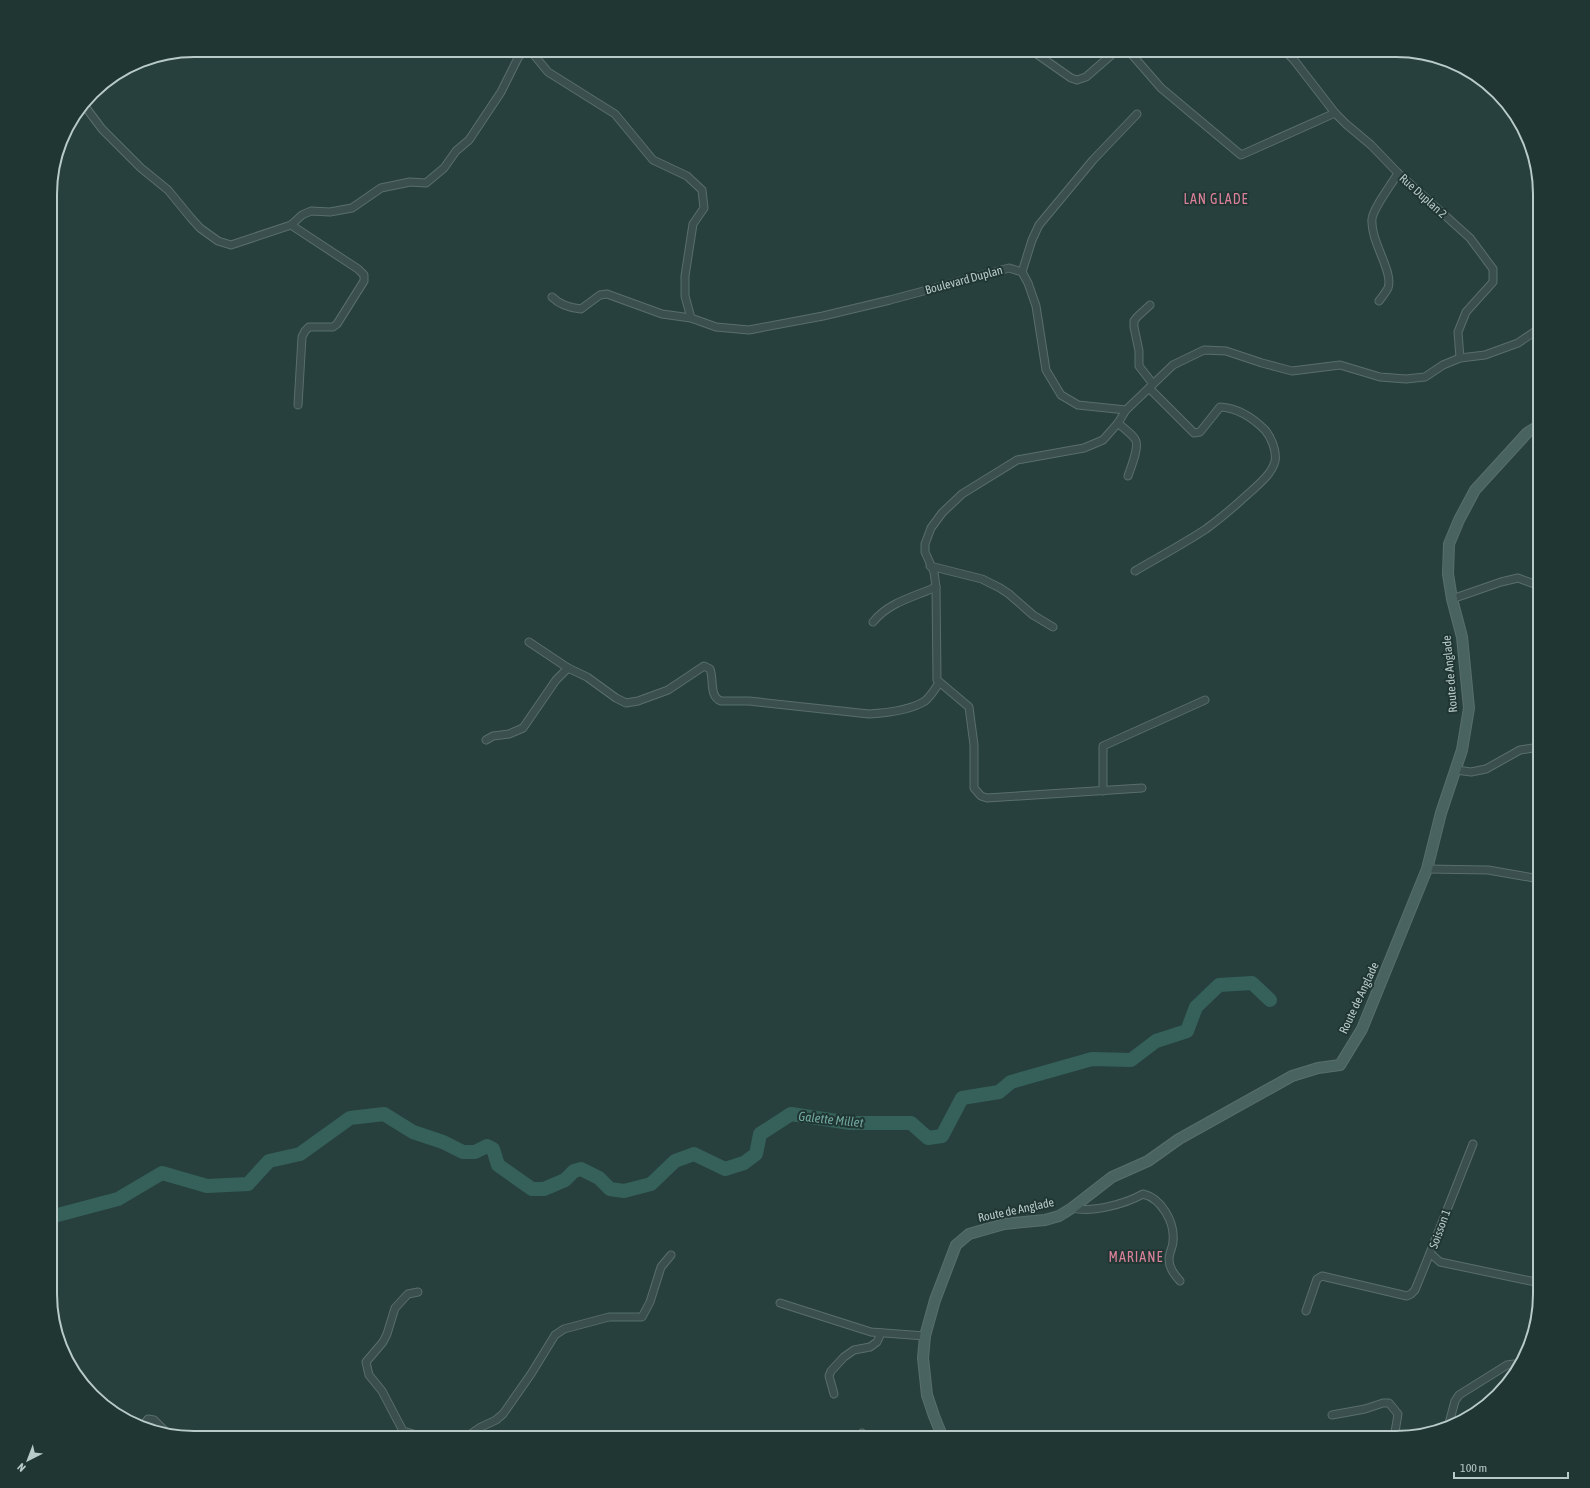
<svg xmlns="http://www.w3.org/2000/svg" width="1590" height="1488" font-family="'Asap Condensed',sans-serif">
	<rect width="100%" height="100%" fill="#27403d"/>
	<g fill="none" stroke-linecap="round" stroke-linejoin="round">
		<polyline stroke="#36615b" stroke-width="14" points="50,1217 118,1199 162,1173 207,1186 248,1184 269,1161 300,1154 350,1118 384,1114 413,1132 443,1142 463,1152 475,1152 487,1146 493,1149 498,1165 532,1189 544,1189 565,1180 574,1171 581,1169 599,1178 610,1189 624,1191 651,1184 675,1161 694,1154 725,1169 744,1163 756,1154 760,1134 791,1114 850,1123 911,1123 928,1138 942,1136 962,1098 999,1092 1011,1082 1092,1059 1131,1060 1156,1041 1187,1031 1196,1007 1219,985 1252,983 1270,1000"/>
		<g stroke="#596e6c" stroke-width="9">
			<g id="street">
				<polyline points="530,50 548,72 615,114 653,160 687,176 702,190 704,208 693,224 685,276 685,296 691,318 716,327 749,330 823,316 890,300 1009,268 1022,272 1028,283 1036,306 1046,370 1061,395 1078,405 1126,410 1173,365 1204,350 1226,351 1262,363 1292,371 1340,365 1380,377 1406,379 1425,377 1443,365 1460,358 1485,355 1518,343 1540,328"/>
				<polyline points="969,50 978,50"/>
				<polyline points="1031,50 1071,78 1077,80 1086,77 1117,50"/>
				<polyline points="1128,50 1161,88 1241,155 1335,113"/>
				<polyline points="1284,50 1294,60 1335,113 1346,124 1371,145 1398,173 1470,238 1493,269 1493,282 1466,312 1458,332 1460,358"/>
				<polyline points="84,105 102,129 141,168 168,190 191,218 200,228 218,241 231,245 291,225 302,215 311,211 330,212 352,208 381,188 410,182 426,183 444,168 456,151 469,140 501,92 519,56 528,50"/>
				<polyline points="291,225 358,269 364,275 364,281 337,324 333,327 309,327 305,331 302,337 298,405"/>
				<polyline points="1022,272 1032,240 1039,225 1093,160 1137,114"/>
				<path d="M552,297C560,305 570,308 581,309L600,295L607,294L662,314L691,318"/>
				<path d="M1379,301C1382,297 1386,292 1388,288C1394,272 1370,241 1372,219C1373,208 1392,184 1398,173"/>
				<polyline points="1150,305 1137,317 1134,321 1134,327 1139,351 1139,366 1153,384"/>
				<polyline points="1126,410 1118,423 1103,440 1084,448 1017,460 962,494 942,513 931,528 925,544 925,552 934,572 936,587 937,680 969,707 974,745 974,788 981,796 987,798 1142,788"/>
				<path d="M1118,423C1123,428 1131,433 1135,439C1140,446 1131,467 1128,476"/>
				<polyline points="930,566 982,579 1000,588 1009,594 1033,615 1053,627"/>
				<path d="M1135,571C1159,557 1183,544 1206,529C1221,518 1235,506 1248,494C1258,485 1272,474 1275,461C1277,451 1271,437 1265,430C1253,418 1238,408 1220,407L1200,432L1194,433L1149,388"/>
				<polyline points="1452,599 1501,582 1518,578 1537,585"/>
				<path d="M873,622C889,602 914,597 936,587"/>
				<path d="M529,642L568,668L587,677L616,698L626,703L638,701L668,690L704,666L710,669C714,679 709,697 721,701H749L869,714C885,713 911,710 925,701C931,696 935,689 939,683"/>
				<polyline points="486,740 493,736 509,734 523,728 556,680 568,668"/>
				<polyline points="1456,770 1471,772 1486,769 1520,750 1540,747"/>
				<polyline points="1103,791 1103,746 1205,700"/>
				<polyline points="1427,869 1488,870 1540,879"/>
				<polyline points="1473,1144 1430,1253 1440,1262 1540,1283"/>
				<path d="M1072,1208C1092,1213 1125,1204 1143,1194C1161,1198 1175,1222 1173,1241C1173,1247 1169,1253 1169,1259C1169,1268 1174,1274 1180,1281"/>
				<polyline points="418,1292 408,1294 395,1308 387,1334 383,1342 366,1362 369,1375 382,1391 403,1431 427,1438"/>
				<polyline points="780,1303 871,1332 925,1336"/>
				<polyline points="1306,1311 1317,1279 1322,1276 1407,1296 1411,1294 1415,1290 1430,1253"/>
				<polyline points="834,1394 829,1376 831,1371 844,1357 854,1350 870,1347 877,1342 881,1333"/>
				<polyline points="1332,1415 1365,1409 1383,1403 1389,1403 1398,1414 1394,1438"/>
				<polyline points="142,1427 148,1419 154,1420 166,1432"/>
				<polyline points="1448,1427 1455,1401 1459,1395 1507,1365 1514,1364 1518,1365"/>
				<polyline points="862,1433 864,1438"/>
				<polyline points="465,1438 481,1427 496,1420 503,1414 531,1374 555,1335 564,1329 609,1317 642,1317 650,1302 661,1267 671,1255"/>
			</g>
		</g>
		<g stroke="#596e6c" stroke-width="12">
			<polyline id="secondary" points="943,1438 934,1416 927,1395 923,1358 925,1336 935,1300 956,1245 969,1234 1004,1224 1045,1220 1059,1216 1072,1208 1112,1177 1148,1161 1179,1139 1292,1076 1318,1068 1340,1065 1362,1029 1427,869 1441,813 1462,750 1469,708 1462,637 1452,599 1448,574 1449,544 1459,520 1475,490 1527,433 1540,425"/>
		</g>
		<use href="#street" stroke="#3b504e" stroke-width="7"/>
		<use href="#secondary" stroke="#496361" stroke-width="10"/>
	</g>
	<g text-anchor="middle" stroke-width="4" stroke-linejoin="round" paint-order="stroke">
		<g font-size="12" fill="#b8cbc9" stroke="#203633">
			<text transform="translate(1423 196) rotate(42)" y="4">Rue Duplan 2</text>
			<text transform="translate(964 280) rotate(-15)" y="4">Boulevard Duplan</text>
			<text transform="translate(1450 674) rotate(-95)" y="4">Route de Anglade</text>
			<text transform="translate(1359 998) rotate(-65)" y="4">Route de Anglade</text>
			<text transform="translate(1016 1210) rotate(-12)" y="4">Route de Anglade</text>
			<text transform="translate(1440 1229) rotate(-70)" y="4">Soisson 1</text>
		</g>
		<g font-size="13" font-style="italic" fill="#72a8a1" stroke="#203633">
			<text transform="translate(831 1119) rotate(6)" y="5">Galette Millet</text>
		</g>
		<g font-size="14" letter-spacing="1" fill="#da8199" stroke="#203633">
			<text x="1216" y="204">LAN GLADE</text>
			<text x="1136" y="1262">MARIANE</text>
		</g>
	</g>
	<path d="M0 0H1590V1488H0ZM194 57H1396A137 137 0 0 1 1533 194V1294A137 137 0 0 1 1396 1431H194A137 137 0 0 1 57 1294V194A137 137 0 0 1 194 57Z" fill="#203633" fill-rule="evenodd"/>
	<path fill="none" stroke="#b8cbc9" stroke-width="2" d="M194 57H1396A137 137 0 0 1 1533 194V1294A137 137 0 0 1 1396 1431H194A137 137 0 0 1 57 1294V194A137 137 0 0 1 194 57Z"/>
	<g transform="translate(28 1460) rotate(222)" stroke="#203633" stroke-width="3" paint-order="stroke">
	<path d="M0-3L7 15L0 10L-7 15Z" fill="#b8cbc9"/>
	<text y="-6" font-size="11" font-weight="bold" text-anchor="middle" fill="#b8cbc9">N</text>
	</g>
	<path d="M1454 1472v6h114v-6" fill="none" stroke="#b8cbc9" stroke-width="2"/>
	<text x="1460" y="1472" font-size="12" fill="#b8cbc9" stroke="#203633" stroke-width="3" paint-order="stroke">100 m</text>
</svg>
